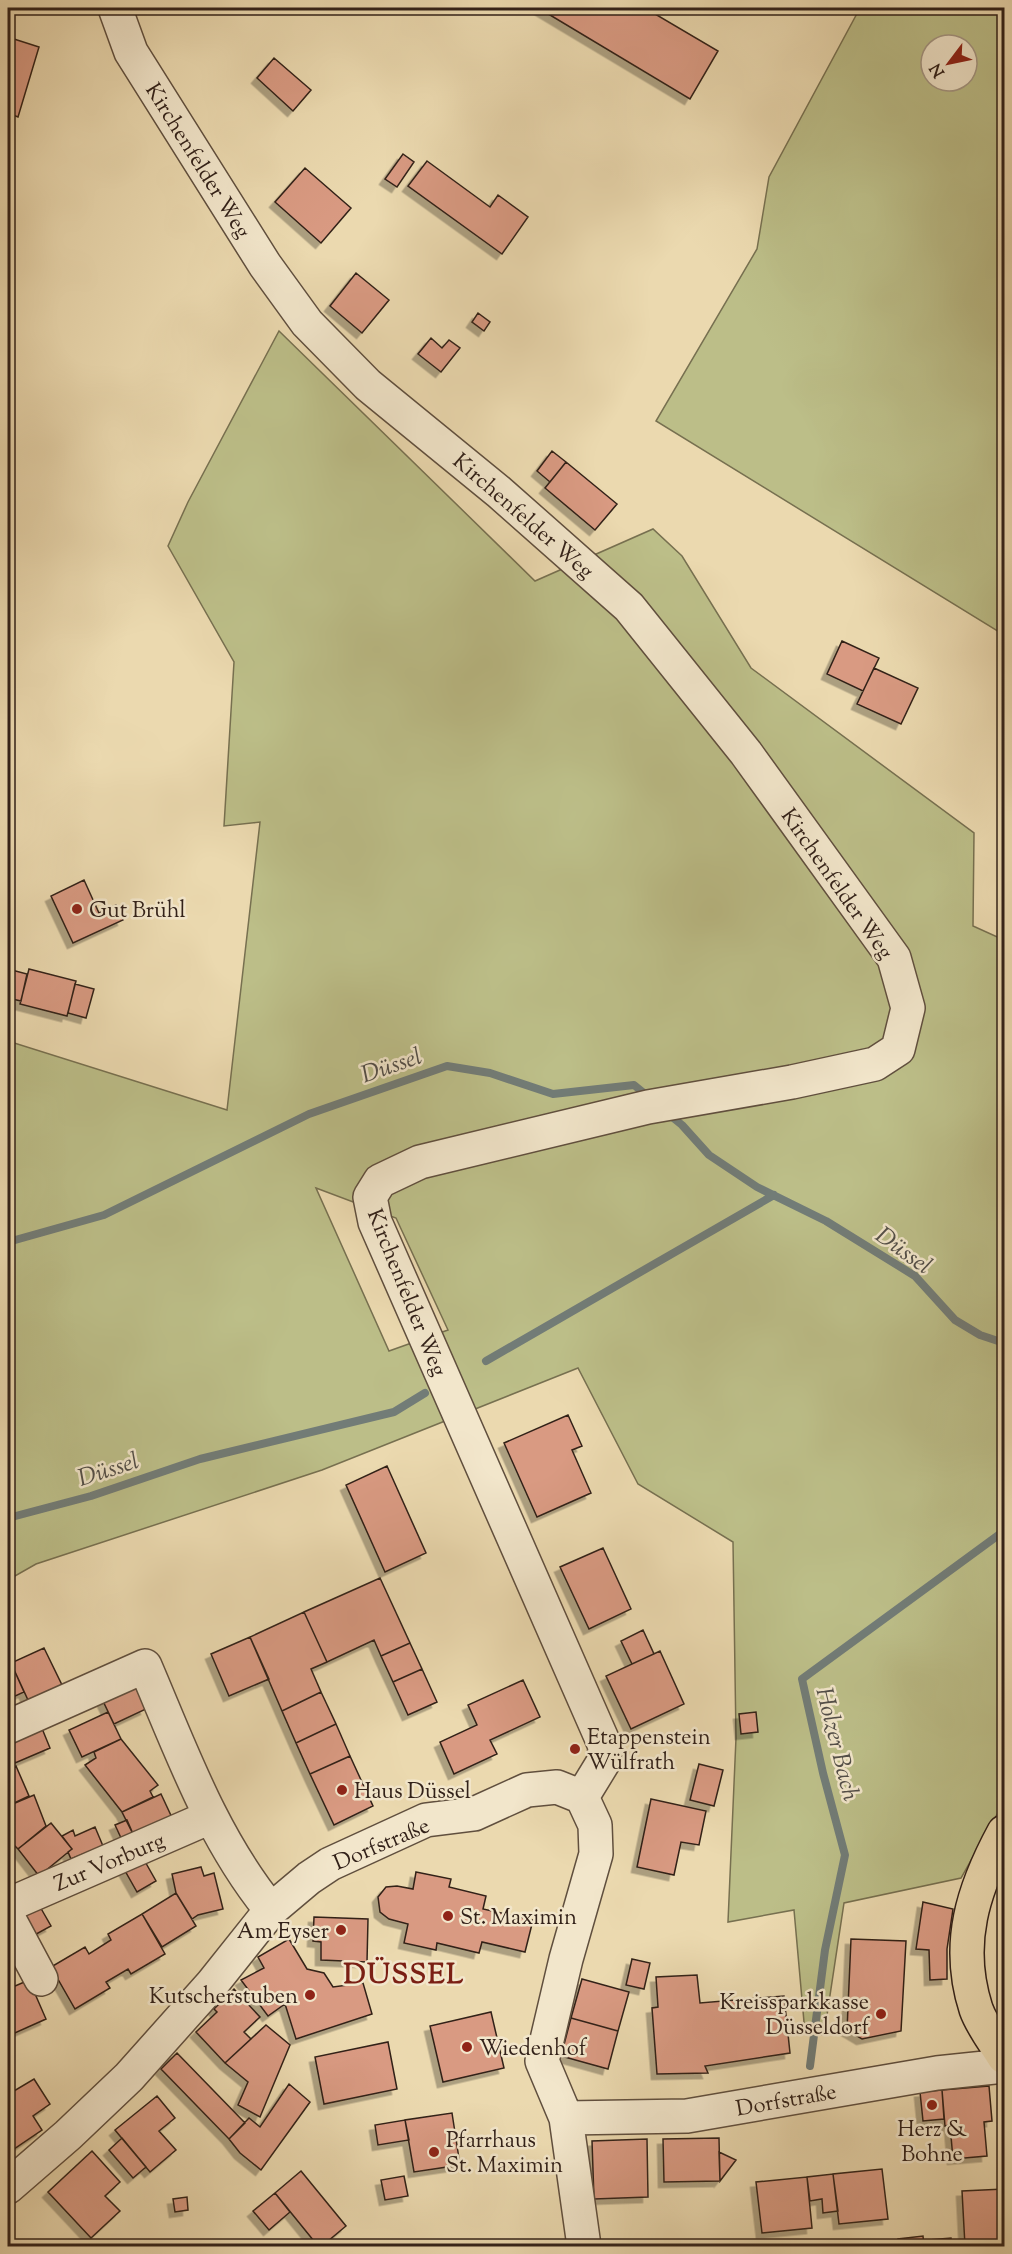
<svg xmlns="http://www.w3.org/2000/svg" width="1012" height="2254" font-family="'Sorts Mill Goudy',serif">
<defs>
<filter id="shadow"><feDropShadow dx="-5.5" dy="5.5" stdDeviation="0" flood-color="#0004"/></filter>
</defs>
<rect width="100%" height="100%" fill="#ebd9af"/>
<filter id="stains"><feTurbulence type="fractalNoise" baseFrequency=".00333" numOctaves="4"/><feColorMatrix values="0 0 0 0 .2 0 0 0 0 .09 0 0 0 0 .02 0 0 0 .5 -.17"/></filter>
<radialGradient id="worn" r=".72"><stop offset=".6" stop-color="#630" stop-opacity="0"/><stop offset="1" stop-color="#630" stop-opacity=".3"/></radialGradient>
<!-- green -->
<path fill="#bcbe88" stroke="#777050" stroke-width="1.5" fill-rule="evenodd" d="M860,8H1004V635L656,421L757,249L769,177ZM931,45H967V81H931Z
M279,331L535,581L653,529L682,556L751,668L974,833L973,926L1004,940V1802L961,1878L844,1903L824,2035L805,2033L794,1910L728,1922L736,1738L733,1542L638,1484L578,1368L322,1470L36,1564L8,1580V1041L227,1110L260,822L224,826L234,662L168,546L188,502ZM316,1188L396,1218L448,1330L389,1351Z"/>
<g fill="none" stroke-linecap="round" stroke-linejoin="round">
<!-- stream -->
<path stroke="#727c77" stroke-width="8" d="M666,1112L682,1125L709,1155L757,1187L826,1221L915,1276L955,1320L980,1335L1004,1343
M8,1242L104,1215L309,1114L447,1066L490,1073L553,1094L634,1085L650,1098
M486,1361L774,1195
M8,1518L91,1496L200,1459L394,1412L425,1393
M810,2066L825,1950L845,1855L823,1773L802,1679L1004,1531"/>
</g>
<!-- building -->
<path fill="#d99a82" stroke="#322119" stroke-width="1.5" filter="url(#shadow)" d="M541,8H645L718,51L690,99L540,9Z
M14,39L39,47L18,117L8,113V62Z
M274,58L311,90L293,111L257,78Z
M403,154L414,162L397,187L385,179Z
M427,161L490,207L498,195L528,217L502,254L408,186Z
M305,168L351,208L321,243L275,202Z
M356,273L389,300L362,333L330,306Z
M478,313L490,322L484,331L472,322Z
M431,338L442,348L449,340L460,348L441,372L418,354Z
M552,451L566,462L550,482L537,471Z
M566,462L617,504L595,530L545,488Z
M842,641L879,658L863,691L827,674Z
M874,668L918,688L901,724L857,704Z
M84,880L99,913L116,905L123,920L73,943L51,896Z
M8,969L27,974L21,1001L8,998Z
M29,969L76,981L67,1016L20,1004Z
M75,984L94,989L86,1018L68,1013Z
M568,1415L582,1446L572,1450L591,1493L537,1517L504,1443Z
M387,1466L426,1553L385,1572L346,1485Z
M603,1548L631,1609L589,1629L560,1567Z
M380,1578L410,1643L381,1656L374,1640L327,1662L304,1612Z
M304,1612L327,1662L311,1669L321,1692L282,1711L250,1637Z
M643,1630L654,1654L632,1664L621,1641Z
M250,1637L269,1679L229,1696L211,1654Z
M410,1643L422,1669L393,1682L381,1656Z
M44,1648L62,1685L28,1700L11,1663Z
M660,1651L684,1704L631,1729L606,1676Z
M11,1663L24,1692L11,1698L8,1690V1665Z
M422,1669L437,1702L408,1715L393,1682Z
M523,1680L540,1717L490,1740L497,1754L454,1774L440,1742L477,1725L468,1705Z
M134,1684L146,1709L114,1724L102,1699Z
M321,1692L336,1724L296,1743L282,1711Z
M108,1712L121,1739L82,1757L69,1730Z
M756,1712L758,1732L741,1734L739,1714Z
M336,1724L350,1756L310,1774L296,1743Z
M41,1726L50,1748L15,1763L8,1741Z
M121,1739L158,1785L150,1791L153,1797L122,1812L85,1765L96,1758L94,1752Z
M350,1756L373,1806L334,1825L310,1774Z
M699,1764L723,1770L714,1806L690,1800Z
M16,1766L29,1796L8,1806V1770Z
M161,1794L174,1822L136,1840L122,1812Z
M34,1795L46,1826L18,1849L8,1839V1806Z
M651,1799L706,1811L699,1845L681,1842L674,1875L637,1867Z
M127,1820L134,1836L122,1840L115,1825Z
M51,1823L72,1849L39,1876L18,1849Z
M95,1827L103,1846L71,1859L68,1852L72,1849L62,1836L73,1830L75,1836Z
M143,1858L156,1881L137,1892L124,1869Z
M201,1867L204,1876L214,1873L223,1909L198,1915L192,1919L176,1893L172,1874Z
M416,1872L451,1879L449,1887L486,1896L483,1909L533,1920L525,1952L482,1942L479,1953L437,1943L436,1950L404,1943L408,1924L389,1919L380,1912L378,1897L386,1887L397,1886L413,1889Z
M176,1893L196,1926L162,1947L142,1914Z
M923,1902L953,1909L947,1949V1979L930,1980L929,1950L916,1949Z
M39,1905L51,1926L29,1938L17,1918Z
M142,1914L165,1954L131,1974L128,1969L106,1982L110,1988L75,2009L51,1967L85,1947L89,1954L111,1940L108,1934Z
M314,1917L368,1919L367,1962L321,1960V1942L313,1941Z
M289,1939L307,1969L324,1973L333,1987L363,1983L372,2014L296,2039L285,2004L268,2016L241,1980L264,1968L258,1957Z
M851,1939L906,1941L901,2031L862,2039L847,2030Z
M632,1959L650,1963L644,1989L626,1985Z
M697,1975L700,2003L784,1996L790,2053L705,2066L708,2073L657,2074L652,2008L658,2007L656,1977Z
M582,1979L629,1992L618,2031L571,2018Z
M29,1980L46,2019L8,2036V1989Z
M234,1989L260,2017L244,2032L251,2039L225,2063L196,2032L217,2012L214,2009Z
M491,2012L504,2068L443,2082L430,2026Z
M571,2018L618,2031L608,2069L561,2056Z
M266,2025L290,2045L260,2117L238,2105L248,2082L225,2063Z
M388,2042L397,2089L324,2104L315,2057Z
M177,2053L245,2123L229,2139L161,2069Z
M34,2079L50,2104L33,2116L42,2130L8,2153V2083L14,2091Z
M289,2084L310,2102L261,2170L240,2153L229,2139L249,2118L260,2127Z
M989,2086L992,2121L984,2122L987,2156L953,2159L950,2125L945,2126L942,2090Z
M942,2090L944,2119L923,2121L920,2092Z
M157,2096L175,2118L159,2131L176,2150L150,2172L115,2130Z
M452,2113L460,2165L414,2172L405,2120Z
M405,2120L409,2140L378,2145L375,2125Z
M122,2138L146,2167L133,2178L109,2150Z
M719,2138L720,2181L664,2182L663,2139Z
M647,2139L648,2197L594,2199L592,2141Z
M92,2151L120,2182L105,2196L120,2211L91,2238L48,2192Z
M719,2152L736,2160L720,2181Z
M882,2169L888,2219L839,2224L833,2174Z
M301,2171L346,2226L322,2246H318L275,2193Z
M833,2174L838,2211L823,2213L822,2199L810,2201L807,2177Z
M404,2176L408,2196L385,2200L381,2180Z
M807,2177L812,2228L762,2233L756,2182Z
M1004,2189V2246H965L962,2191Z
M275,2193L290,2212L269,2230L253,2211Z
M187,2197L188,2210L175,2212L173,2199Z
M923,2236L924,2246H899L898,2239Z
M951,2238L952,2246H930L929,2240Z
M762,2243V2246H739Z"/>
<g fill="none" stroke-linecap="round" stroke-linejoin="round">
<defs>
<path id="minor" d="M115,8L131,52L265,265L307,323L368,385L499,492L629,607L746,753L894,958L908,1008L898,1049L875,1064L792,1082L648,1107L420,1162L380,1181L370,1197L375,1222L605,1746L604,1761L582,1797
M8,1727L145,1666C181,1750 212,1838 271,1910
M8,1905L210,1817
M8,1911L10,1921L41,1979
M566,2118L687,2116L937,2073L1004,2066
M8,2187L68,2135L129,2077L212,1984L271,1910L309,1878L330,1864L426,1820L474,1814L527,1790L557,1787L582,1797L595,1825L596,1854L566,1959L542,2061L566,2118L584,2246"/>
<path id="major" d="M1004,1832C973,1889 955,1944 976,2009C982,2026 995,2042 1004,2057"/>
</defs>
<!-- minor casing -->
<use href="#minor" stroke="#604f3e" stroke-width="36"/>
<!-- major casing -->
<use href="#major" stroke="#322119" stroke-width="36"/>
<!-- minor -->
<use href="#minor" stroke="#f2e6cb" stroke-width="33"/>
<!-- major -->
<use href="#major" stroke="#ebd9af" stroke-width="33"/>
</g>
<!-- markers -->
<g fill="#8f2418" stroke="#f2e6cb" stroke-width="2">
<circle cx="77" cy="909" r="6"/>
<circle cx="575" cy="1749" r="6"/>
<circle cx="342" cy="1790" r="6"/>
<circle cx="448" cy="1916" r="6"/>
<circle cx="341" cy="1930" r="6"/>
<circle cx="310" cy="1995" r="6"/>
<circle cx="881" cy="2014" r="6"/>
<circle cx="467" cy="2047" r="6"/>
<circle cx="932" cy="2105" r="6"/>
<circle cx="434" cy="2152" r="6"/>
</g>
<g text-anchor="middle" stroke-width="5" stroke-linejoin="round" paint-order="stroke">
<!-- street labels -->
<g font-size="22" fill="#322119" stroke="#f2e6cb">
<text transform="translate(199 160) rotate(58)" y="8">Kirchenfelder Weg</text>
<text transform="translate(524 515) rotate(41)" y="8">Kirchenfelder Weg</text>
<text transform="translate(838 883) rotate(55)" y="8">Kirchenfelder Weg</text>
<text transform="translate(408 1292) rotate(68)" y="8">Kirchenfelder Weg</text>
<text transform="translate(381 1843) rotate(-23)" y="8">Dorfstraße</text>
<text transform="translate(109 1861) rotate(-23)" y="8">Zur Vorburg</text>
<text transform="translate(786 2099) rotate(-10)" y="8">Dorfstraße</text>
</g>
<!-- poi labels -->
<g font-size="22" fill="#322119" stroke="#f2e6cb" text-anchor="start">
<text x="89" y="917">Gut Brühl</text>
<text x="587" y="1744">Etappenstein<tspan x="587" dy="25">Wülfrath</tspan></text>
<text x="354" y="1798">Haus Düssel</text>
<text x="460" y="1924">St. Maximin</text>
<text x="329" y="1938" text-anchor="end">Am Eyser</text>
<text x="298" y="2003" text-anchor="end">Kutscherstuben</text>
<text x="869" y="2009" text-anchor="end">Kreissparkkasse<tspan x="869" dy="25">Düsseldorf</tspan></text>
<text x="479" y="2055">Wiedenhof</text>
<text x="932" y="2136" text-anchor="middle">Herz &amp;<tspan x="932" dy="25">Bohne</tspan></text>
<text x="446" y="2147">Pfarrhaus<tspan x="446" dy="25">St. Maximin</tspan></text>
</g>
<!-- water labels -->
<g font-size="24" font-style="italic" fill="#524e48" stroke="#f2e6cb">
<text transform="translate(391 1065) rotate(-19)" y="8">Düssel</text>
<text transform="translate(904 1250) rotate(36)" y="8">Düssel</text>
<text transform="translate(108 1469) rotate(-18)" y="8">Düssel</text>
<text transform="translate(838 1744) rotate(76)" y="8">Holzer Bach</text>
</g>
<!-- district labels -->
<g font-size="28" font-weight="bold" letter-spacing="1.5" fill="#7a1f14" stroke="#f2e6cb">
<text x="404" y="1983">DÜSSEL</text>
</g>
</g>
<!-- margin -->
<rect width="1012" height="2254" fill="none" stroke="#ebd9af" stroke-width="30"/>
<rect x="9" y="9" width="994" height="2236" fill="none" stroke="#322119" stroke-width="3"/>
<rect x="15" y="15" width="982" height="2224" fill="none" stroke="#322119" stroke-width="1.5"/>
<!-- north arrow -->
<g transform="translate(949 63) rotate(238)"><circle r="28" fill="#f2e6cb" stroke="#a59784" stroke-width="1.5"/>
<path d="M0-4.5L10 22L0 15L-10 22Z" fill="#8f2418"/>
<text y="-9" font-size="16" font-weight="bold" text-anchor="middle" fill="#322119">N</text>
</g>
<rect width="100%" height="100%" filter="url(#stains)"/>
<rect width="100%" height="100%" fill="url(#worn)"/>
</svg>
